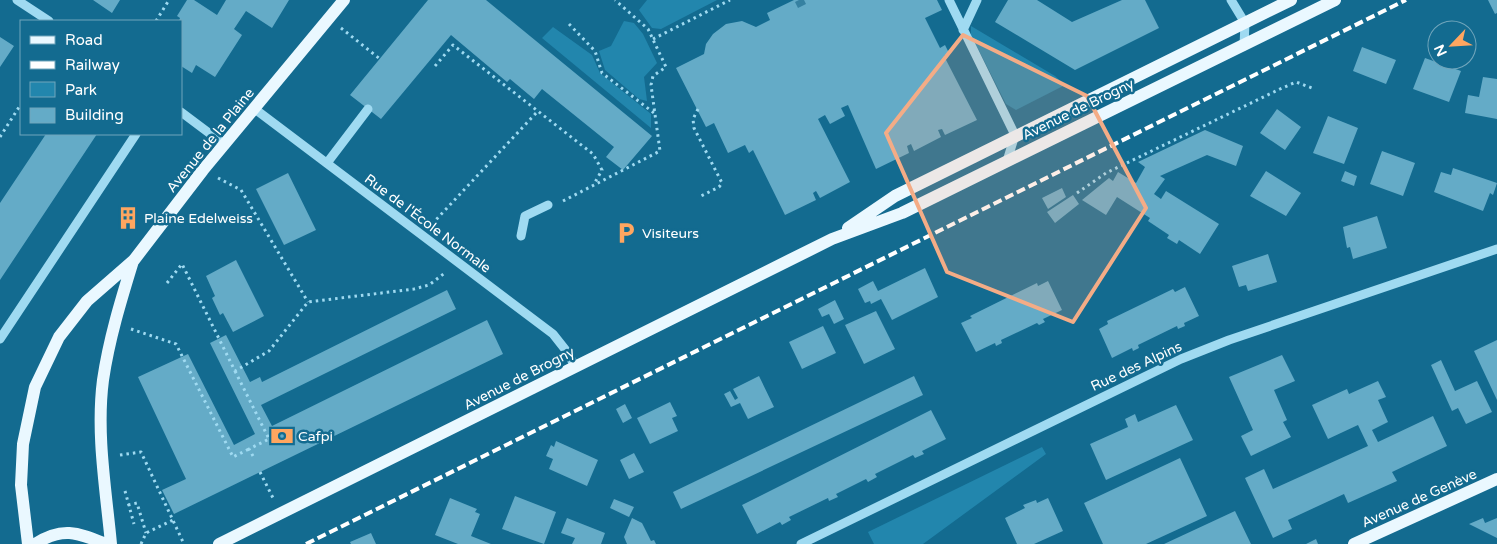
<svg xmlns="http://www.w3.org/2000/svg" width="1497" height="544" font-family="'Varela Round',sans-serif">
<rect width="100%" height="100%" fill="#136b90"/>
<!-- green -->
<path fill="#2286ad" d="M647,0H717L661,29L652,28L639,10Z
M624,21L634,23L643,34L657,63L644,77L647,101L639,99L605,70L599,51L611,46Z
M971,26L1055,76L1065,85L1016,110L1006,104L971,35Z
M553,27L592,55L600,73L651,114V128L542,38Z
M1042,447L1046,454L923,544H874L868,532Z"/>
<!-- building -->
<path fill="#64abc7" d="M93,0H120L112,13Z
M187,0H194L217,15L226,0H289L272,28L246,11L234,29L242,35L215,77L196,65L192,73L181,66V21H179L180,18L177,16Z
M428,0H486L652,136L623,170L606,157L614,147L542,89L534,99L510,79L507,82L451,35L381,119L350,95Z
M794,0H937L942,10L925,18L940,48L945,45L949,53L944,56L977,120L945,135L942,129L938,130L941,137L914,151L911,144L907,146L909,153L876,169L848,105L841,108L845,116L830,124L825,115L818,119L850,182L820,198L816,191L813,193L816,200L785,215L753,150L749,153L745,145L728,153L714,123L706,127L676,68L704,54L706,44L713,34L726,24L742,21L756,27L770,20L767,13Z
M1008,0H1037L1072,22L1122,0H1145L1159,28L1075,70L995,22Z
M1488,0H1497V13L1495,14Z
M0,37L14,46L0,67Z
M1362,47L1396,60L1386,84L1353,71Z
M1425,58L1461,71L1449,102L1413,89Z
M1483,77L1497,79V119L1465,113L1468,95L1479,97Z
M1277,109L1301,127L1285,150L1260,133Z
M1328,116L1358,128L1344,164L1313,153Z
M1205,130L1243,146L1236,166L1207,155L1160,176L1165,179L1154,194L1161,199L1166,191L1219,224L1200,254L1179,240L1177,244L1167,238L1169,235L1148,221L1150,218L1117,197L1106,215L1082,200L1109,178L1113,181L1118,172L1136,183L1145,167L1138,162Z
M46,134H97L0,280V203Z
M1382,151L1415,163L1403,196L1370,184Z
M1453,168L1497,183L1493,195L1490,193L1483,211L1434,192L1441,172L1451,175Z
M1266,171L1301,193L1286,216L1250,196Z
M1345,171L1357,176L1354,186L1341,181Z
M288,173L316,230L284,245L256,189Z
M1062,188L1066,197L1048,209L1042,198Z
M1073,195L1079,204L1055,223L1047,212Z
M130,211L135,214L125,226L121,222Z
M1377,216L1387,248L1353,259L1350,247L1347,248L1343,227Z
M1268,254L1277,282L1248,291L1246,285L1239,287L1232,266Z
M236,260L264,316L233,332L223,313L220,315L212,298L215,296L206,276Z
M925,268L938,297L892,320L881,299L871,304L870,301L865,303L858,289L873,281L878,291Z
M1048,281L1062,310L1043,319L1045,322L1039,325L1037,323L1001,340L1002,343L996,346L995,343L976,352L961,323L972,318L970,316L1037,283L1038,286Z
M1185,287L1199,316L1184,323L1185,326L1178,329L1177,326L1138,345L1139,348L1133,351L1132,348L1112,358L1099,329L1108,324L1107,321L1173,289L1175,292Z
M447,290L456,309L261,405L272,426L487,320L503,354L174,514L162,490L186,479L138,377L188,354L234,445L255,434L210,343L226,335L250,382L260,377L262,382Z
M835,300L844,319L834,324L829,314L822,317L818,309Z
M876,311L895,349L864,364L845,325Z
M823,326L836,353L802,369L789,342Z
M1497,340V400L1474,351Z
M1282,355L1295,381L1274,390L1287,420L1283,422L1291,437L1251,456L1241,436L1253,430L1229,377Z
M1441,360L1455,391L1477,381L1492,412L1466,424L1458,408L1452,411L1431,365Z
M759,376L774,407L748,419L740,403L731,407L724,394L730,391L735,400L738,398L733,389Z
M914,376L923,395L681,509L673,492Z
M1378,381L1386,397L1378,400L1388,422L1372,430L1378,442L1433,416L1447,446L1392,472L1397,481L1348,503L1344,494L1288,520L1292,529L1273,538L1245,478L1264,469L1273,489L1368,446L1358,425L1328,439L1312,405L1347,389L1349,394Z
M670,402L677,416L672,418L678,431L650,444L637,418Z
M625,404L632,418L623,423L616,409Z
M1176,405L1193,440L1106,480L1090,444L1128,427L1125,419L1135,414L1138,422Z
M931,410L946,439L922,451L924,454L915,458L913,455L875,474L877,477L868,482L866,479L836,494L838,497L829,501L828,498L789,517L791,520L782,525L780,522L757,534L742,505Z
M556,441L598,460L587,486L549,469L553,459L546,456L551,445L554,447Z
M634,453L644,472L629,479L620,460Z
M1180,458L1207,516L1146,544H1103L1084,503Z
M515,496L556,512L544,544L502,529Z
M450,498L477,509L475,512L480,514L471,536L491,544H458L435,535Z
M1048,498L1063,531L1034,544H1017L1005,518L1025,508L1023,505L1036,500L1037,503Z
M614,499L634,507L629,517L610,508Z
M1235,511L1251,544H1164Z
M567,518L605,533L601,544H572L575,538L561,533Z
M632,518L642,523L651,541L654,540L656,544H627L624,537Z
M1483,518L1485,523L1497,518V538L1469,524Z
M371,533L376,544H351L350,542Z
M1316,539L1318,544H1306Z"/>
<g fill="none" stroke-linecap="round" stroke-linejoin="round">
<!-- minor-tunnel -->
<path stroke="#3681a1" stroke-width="9" stroke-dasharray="9 4.5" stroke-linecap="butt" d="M799,0L802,6"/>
<!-- path -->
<path stroke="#9fdaf1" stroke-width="3" stroke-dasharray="2.5 4" stroke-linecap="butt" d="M156,21L169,0
M569,24L595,51L602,73L654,113
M341,28L380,59
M653,39L730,0
M435,66L453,45L593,154L602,170L594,184
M698,109L693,119L694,128L722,183L719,187L701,196
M0,137L21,104
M218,178L241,190L308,302
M1077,193L1106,173L1280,89L1296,82L1312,88
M563,201L660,151L651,85L653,76L666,67L648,29L615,0
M432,224L538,111
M167,283L182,264L235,371L269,351L308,302L414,289L429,285L446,272
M131,329L176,344L233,457L249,449
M235,371L269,439L249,449L253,456
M120,455L141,452L184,544
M260,472L273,498
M125,491L134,524
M128,505L137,503L146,533
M141,544L146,533L173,520"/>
<!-- minor -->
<path stroke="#9fdaf1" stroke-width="9" d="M17,0L49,21
M949,0L1015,135L1007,161
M1231,0L1245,23L1244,46
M963,30L977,0
M255,109L553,334L568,353L575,367
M181,112L225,145
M327,163L368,109
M521,236L525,216L548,205
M0,339L136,134
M801,544L1181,359L1229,340L1497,249"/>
<!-- major -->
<path stroke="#eaf8ff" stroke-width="12" d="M848,228L895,196L1291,0
M28,544L21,485L23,444L35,387L59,337L87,301L134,260L203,170L344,0
M35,544C63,526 78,533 106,544
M111,544C106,490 96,434 103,380C109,339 121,300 133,261
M219,544L832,239L902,213L1335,0
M1354,544L1497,479"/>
<!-- rail -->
<path stroke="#fff" stroke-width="4" stroke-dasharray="9 4" stroke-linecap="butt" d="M306,544L1406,0"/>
</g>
<!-- marked area -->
<path fill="#f4ac86" fill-opacity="0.2" stroke="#f4ac86" stroke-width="4" stroke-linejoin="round" d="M963,35L1087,96L1146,208L1073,322L947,272L886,133Z"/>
<!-- icons -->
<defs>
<symbol id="building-bare" viewBox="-9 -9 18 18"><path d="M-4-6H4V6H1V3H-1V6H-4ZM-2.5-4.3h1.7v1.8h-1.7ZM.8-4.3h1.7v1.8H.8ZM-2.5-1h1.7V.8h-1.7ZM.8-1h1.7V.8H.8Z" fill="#ffa660" stroke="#136b90" stroke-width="2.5" paint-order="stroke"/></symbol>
<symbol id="parking-bare" viewBox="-9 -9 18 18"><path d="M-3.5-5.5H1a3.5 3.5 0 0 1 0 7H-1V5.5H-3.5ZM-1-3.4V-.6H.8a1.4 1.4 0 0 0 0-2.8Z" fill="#ffa660" stroke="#136b90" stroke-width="2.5" paint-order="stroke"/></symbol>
<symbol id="bank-bare" viewBox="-9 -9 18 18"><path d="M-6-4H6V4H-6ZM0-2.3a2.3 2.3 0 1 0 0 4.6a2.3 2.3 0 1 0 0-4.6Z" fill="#ffa660" stroke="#136b90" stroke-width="2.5" paint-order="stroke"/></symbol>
</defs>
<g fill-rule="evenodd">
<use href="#building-bare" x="112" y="202" width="32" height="32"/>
<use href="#parking-bare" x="610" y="217" width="32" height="32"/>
<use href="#bank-bare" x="266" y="420" width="32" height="32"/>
</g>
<g text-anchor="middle" stroke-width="5" stroke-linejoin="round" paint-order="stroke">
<!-- street labels -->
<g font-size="14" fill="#fff" stroke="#136b90">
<text transform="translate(1078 109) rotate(-26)" y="5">Avenue de Brogny</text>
<text transform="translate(210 140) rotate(-51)" y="5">Avenue de la Plaine</text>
<text transform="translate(428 223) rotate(37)" y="5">Rue de l'École Normale</text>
<text transform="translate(1136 366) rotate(-25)" y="5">Rue des Alpins</text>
<text transform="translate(519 378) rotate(-27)" y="5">Avenue de Brogny</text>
<text transform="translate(1419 498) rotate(-24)" y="5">Avenue de Genève</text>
</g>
<!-- poi labels -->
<g font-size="14" fill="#fff" stroke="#136b90" text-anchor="start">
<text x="144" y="223">Plaine Edelweiss</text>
<text x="642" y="238">Visiteurs</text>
<text x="298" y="441">Cafpi</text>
</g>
</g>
<!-- legend -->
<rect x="20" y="20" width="162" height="115" fill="#136b90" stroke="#71a6bc"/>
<rect x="30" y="36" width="25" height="8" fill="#eaf8ff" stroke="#71a6bc"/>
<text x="65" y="45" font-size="15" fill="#ffffff">Road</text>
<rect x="30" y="61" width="25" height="8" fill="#ffffff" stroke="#71a6bc"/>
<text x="65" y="70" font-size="15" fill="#ffffff">Railway</text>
<rect x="30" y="82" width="25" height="15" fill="#2286ad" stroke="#71a6bc"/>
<text x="65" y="95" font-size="15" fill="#ffffff">Park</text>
<rect x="30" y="108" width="25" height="15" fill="#64abc7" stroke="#71a6bc"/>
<text x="65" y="120" font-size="15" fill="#ffffff">Building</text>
<!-- north arrow -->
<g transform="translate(1452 45) rotate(245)"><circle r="24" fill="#136b90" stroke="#71a6bc"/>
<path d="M0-4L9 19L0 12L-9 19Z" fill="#ffa660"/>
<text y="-8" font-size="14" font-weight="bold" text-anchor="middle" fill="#ffffff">N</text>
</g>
</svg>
